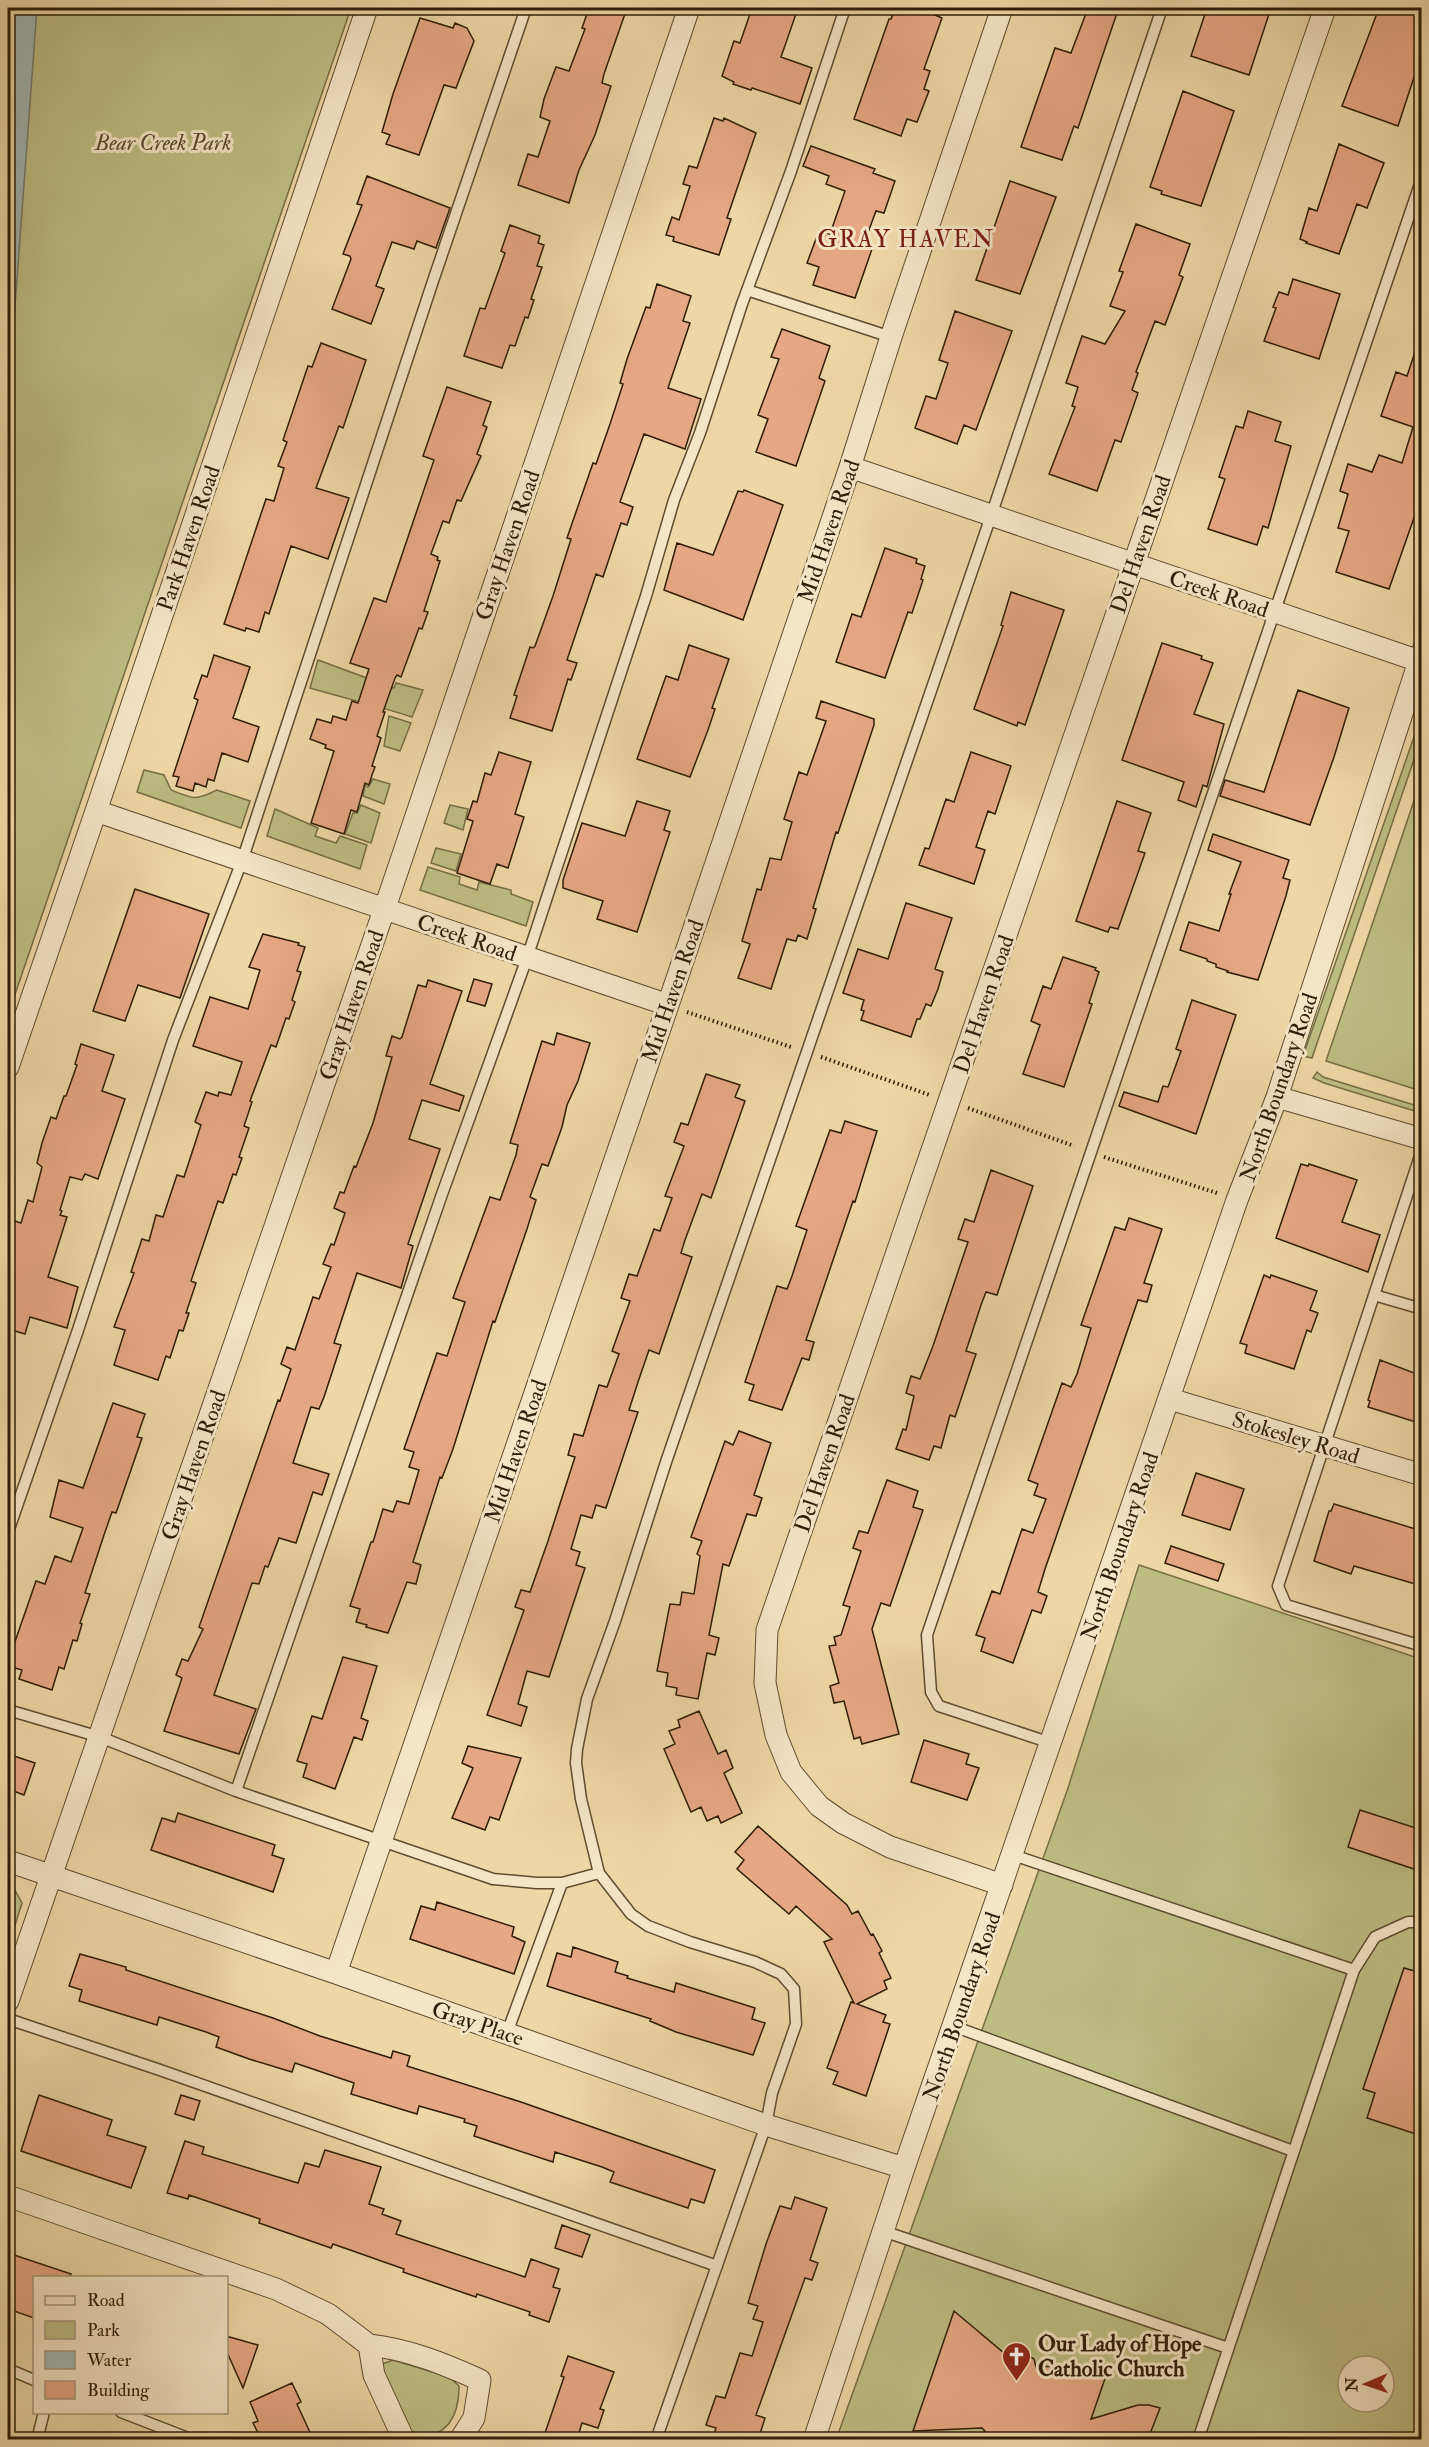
<svg xmlns="http://www.w3.org/2000/svg" width="1429" height="2447" font-family="'IM FELL Double Pica',serif">
<rect width="100%" height="100%" fill="#eed7a6"/>
<filter id="stains"><feTurbulence type="fractalNoise" baseFrequency=".00333" numOctaves="4"/><feColorMatrix values="0 0 0 0 .2 0 0 0 0 .09 0 0 0 0 .02 0 0 0 .5 -.17"/></filter>
<radialGradient id="worn" r=".72"><stop offset=".6" stop-color="#630" stop-opacity="0"/><stop offset="1" stop-color="#630" stop-opacity=".3"/></radialGradient>
<!-- green -->
<path fill="#bdbd83" stroke="#766d46" stroke-width="1.5" fill-rule="evenodd" d="M8,8H351L8,1015Z
M318,660L394,688L396,683L423,690L412,717C378,706 344,698 310,688Z
M389,716L411,723L400,751L384,746Z
M1415,734L1421,735V739L1312,1058L1303,1056Z
M144,770L164,775L171,790C193,799 195,801 217,790L250,801L241,828L137,792Z
M373,779L390,784L384,804L363,796L365,785L368,787Z
M1421,780V1091L1326,1061Z
M361,805L380,813L371,843L345,834L353,813H357Z
M450,805L468,809L463,830L444,823Z
M275,809L318,828L315,836L336,843L340,836L367,845L360,869L267,836Z
M436,848L461,854L456,871L431,863Z
M428,867L460,877L459,884L477,890L479,882L511,890V894L533,902L526,926L420,890Z
M1317,1072L1323,1077L1421,1107V1113L1324,1083L1313,1078Z
M1139,1565L1421,1659V2439L836,2440L1067,1791ZM1348,2366H1384V2402H1348Z
M8,1884L12,1885L22,1903L8,1947Z
M393,2360L449,2377L459,2386C460,2416 443,2447 408,2430L381,2372L382,2364Z"/>
<!-- water -->
<path fill="#a0b6b4" stroke="#72796f" stroke-width="1.5" d="M8,8H37L8,401Z"/>
<!-- building -->
<path fill="#e6a784" stroke="#2e1d08" stroke-width="1.5" d="M589,8H627L604,74L602,83L611,86L595,135L579,170L569,203L518,185L528,154L538,157L550,121L540,117L544,99L556,67L569,71L585,29L582,28Z
M752,8H798L781,57L812,68L800,104L752,88L751,90L733,84L734,82L722,76L734,41L740,43Z
M895,8H919L942,18L924,69L930,71L924,89L929,91L917,122L907,119L901,136L854,119L889,19H891Z
M1088,8H1102L1117,13L1078,128L1074,126L1062,160L1021,147L1055,48L1071,53Z
M1207,8H1271L1249,75L1191,56Z
M1379,8H1422V53L1398,126L1342,106Z
M420,18L453,28L455,23L467,28L474,41L456,88L444,85L419,155L386,144L390,135L382,132L393,94Z
M1183,91L1234,111L1201,206L1161,194L1162,191L1150,187Z
M714,118L723,121L724,118L756,133L727,218L731,219L719,255L673,241L674,237L666,235L672,217L679,220L690,186L683,184L689,166L697,168Z
M1339,144L1384,163L1367,208L1357,204L1339,254L1306,243L1307,242L1300,239L1309,208L1317,211Z
M811,146L875,169L873,173L895,181L884,213L876,211L863,246L872,249L855,298L813,285L819,267L807,263L819,231L830,234L845,191L826,184L829,176L803,166Z
M367,176L450,208L436,248L417,241L414,249L392,242L376,286L384,289L371,324L332,309L351,259L350,256L343,254L362,205L357,204Z
M1010,181L1056,197L1020,294L976,280Z
M1136,224L1190,244L1179,275L1183,277L1165,325L1155,321L1136,372L1138,373L1132,390L1138,393L1121,442L1115,440L1097,491L1049,474L1075,407L1072,406L1078,387L1066,383L1082,336L1105,344L1125,311L1110,306L1123,272L1119,271Z
M510,225L540,236L538,243L544,245L537,266L542,267L531,299L534,300L528,318L525,317L515,346L510,345L502,368L464,356L480,308L485,309L505,253L501,251Z
M1293,279L1340,294L1319,359L1264,341L1276,308L1273,307L1279,292L1288,295Z
M657,284L691,296L683,321L690,323L668,388L701,399L685,449L644,434L620,502L633,507L627,525L621,523L603,577L596,574L567,660L577,663L571,680L568,679L552,731L510,718L517,696L514,695L530,647L533,648L535,646L553,596L571,539L567,538L593,463L596,464L610,424L623,384L620,383L627,359L646,307L650,308Z
M955,311L1012,331L976,430L964,425L957,444L915,428L926,396L936,399L948,363L939,360Z
M782,329L830,346L819,378L825,381L796,466L756,452L768,419L758,415L779,359L771,357Z
M321,343L366,360L343,428L339,426L316,488L349,498L328,559L291,546L269,614L265,612L259,632L246,628L245,631L224,624L266,499L274,501L284,468L278,466L287,442L283,440L308,366L312,367Z
M1418,343H1422V495L1389,589L1336,572L1349,531L1338,528L1348,494L1340,491L1348,464L1372,472L1379,455L1402,463L1413,427L1381,416L1396,372L1407,376Z
M447,387L491,402L483,425L487,427L477,454L481,456L461,501L457,500L449,523L443,521L431,554L438,557L437,560L440,561L424,611L428,612L422,629L419,628L401,677L397,675L395,678L383,712H385L377,736L381,738L372,766L375,767L372,775L369,785L365,783L357,812L351,810L344,834L311,823L334,751L325,748L326,745L310,739L317,719L331,723L333,716L346,720L352,701L358,703L369,669L350,663L374,598L386,602L434,460L423,456Z
M1248,411L1281,422L1275,441L1291,446L1268,528L1263,526L1257,545L1208,529L1225,479L1219,477L1236,426L1243,428Z
M744,490L783,505L743,620L664,590L677,543L713,555L738,491L743,492Z
M885,548L917,559L916,563L925,566L921,579L923,580L912,613L908,612L885,678L836,662L852,614L861,617Z
M1011,592L1064,610L1025,725L1018,722L1017,726L974,709L1003,626L1001,625Z
M1162,643L1202,656L1201,659L1213,663L1194,714L1224,724L1207,787L1203,785L1196,807L1178,800L1184,782L1122,760Z
M689,645L729,659L712,708L715,709L708,730L690,777L637,759L666,676L678,680Z
M214,655L250,667L233,718L259,727L248,762L222,753L214,781L208,779L206,787L195,783L193,791L176,786L179,777L173,776L198,700L194,698L202,675L207,677Z
M1298,690L1349,708L1334,757L1310,825L1220,796L1225,780L1264,792Z
M821,701L874,719V725L838,833L836,832L813,908L816,909L807,939L798,935L796,941L787,939L771,989L738,978L750,944L742,941L757,889L761,890L770,858L781,860L792,822L784,819L799,772L807,775L826,721L816,718Z
M499,752L531,762L515,814L524,817L508,868L497,864L490,884L457,873L473,821L467,819L473,801L477,802L485,773L491,775Z
M971,752L1011,766L995,814L988,811L976,847L985,850L974,884L919,865L925,848L929,849L946,799L954,802Z
M637,801L670,811L664,830L670,832L637,932L597,919L603,901L563,888V880L582,823L625,836Z
M1117,801L1151,813L1138,851L1145,853L1118,929L1110,927L1108,932L1076,921Z
M1213,834L1289,860L1283,878L1290,880L1286,896L1258,980L1227,972L1228,971L1216,967V964L1207,961V959L1180,950L1189,922L1219,931L1231,894H1229L1241,862L1208,850Z
M135,889L209,914L180,998L138,985L125,1021L93,1011Z
M906,903L952,918L935,969L943,972L938,989L931,1006L926,1004L920,1019H917L911,1037L861,1020L864,1011L861,1010L864,1000L843,993L858,949L888,959Z
M263,934L299,943L298,945L305,947L297,971L301,972L292,1000L295,1002L289,1019L286,1018L276,1047L271,1045L250,1101L252,1102L244,1126L249,1128L239,1157L242,1158L236,1175L233,1174L223,1203L218,1201L191,1281L196,1283L186,1313H189L183,1331L179,1330L170,1358L166,1356L158,1380L114,1365L125,1330L114,1327L134,1273L131,1272L142,1239L149,1241L156,1215L163,1217L177,1175L184,1177L201,1125L195,1122L206,1092L218,1096L219,1092L231,1095L242,1062L193,1046L210,997L248,1009L260,970L249,967Z
M1063,957L1096,968L1095,970L1099,972L1089,1003L1092,1004L1064,1087L1023,1074L1040,1025L1031,1021L1043,986L1051,989Z
M474,979L492,984L485,1006L467,1001Z
M428,980L462,991L430,1084L464,1096L459,1111L422,1100L409,1139L440,1149L408,1244L413,1246L401,1288L357,1273L356,1276L334,1343L341,1345L324,1397L319,1409L311,1407L293,1463L329,1474L322,1495L313,1492L296,1543L279,1538L268,1567L265,1566L259,1584L252,1583L214,1695L256,1709L239,1754L164,1731L182,1678L176,1675L182,1659L188,1661L203,1629L199,1627L278,1400L280,1401L291,1369L281,1364L287,1347L295,1350L313,1297L319,1299L331,1267L323,1264L331,1244L334,1245L345,1213L334,1208L340,1192L344,1193L354,1166L356,1167L373,1123L392,1057L386,1056L392,1036L400,1039L402,1037L418,985L426,987Z
M1192,1000L1236,1015L1196,1134L1119,1106L1124,1092L1158,1102L1163,1086L1168,1087L1181,1051L1176,1049Z
M557,1033L590,1043L578,1081L567,1105L562,1127L548,1166L542,1164L530,1197L536,1200L527,1229L495,1322L493,1321L453,1449L442,1478L440,1477L413,1562L421,1565L416,1584L407,1582L388,1633L366,1627L367,1625L356,1622L360,1609L350,1606L371,1542H373L383,1509L393,1512L397,1501L409,1504L419,1470L409,1467L414,1452L404,1449L437,1353L447,1356L465,1302L453,1298L490,1197L500,1200L516,1155L518,1145L510,1143L542,1041L554,1045Z
M81,1044L114,1055L102,1091L125,1099L98,1179L85,1174L82,1180L70,1177L60,1210L62,1211L60,1215L67,1217L48,1277L78,1287L67,1328L30,1317L25,1334L8,1329V1244L15,1221L21,1223L28,1200L33,1202L42,1167L37,1163L42,1143L51,1117L56,1119L64,1096H66L77,1065L75,1064Z
M706,1074L740,1085L735,1097L745,1101L711,1198L702,1194L685,1240L681,1253L692,1257L659,1354L649,1350L639,1379L629,1410L638,1412L606,1508L596,1505L592,1518L581,1515L571,1549L580,1552L576,1565L585,1568L549,1677L527,1671L518,1704L527,1707L521,1726L487,1715L524,1610L515,1607L521,1590L530,1592L548,1541L575,1457L568,1455L574,1434L583,1436L599,1385L607,1387L619,1354L612,1351L630,1301L621,1298L629,1274L637,1276L654,1229L660,1231L672,1198L665,1196L684,1146L674,1142L681,1123L688,1125Z
M845,1121L877,1131L855,1202L853,1201L806,1340L814,1342L809,1360L802,1358L782,1410L749,1400L754,1385L745,1382L777,1286L787,1289L792,1276L807,1230L796,1226L830,1130L841,1133Z
M1301,1164L1308,1166L1309,1164L1357,1180L1342,1222L1380,1235L1368,1272L1276,1238Z
M991,1170L1033,1186L997,1295L986,1292L981,1305L966,1351L976,1354L955,1417L950,1415L941,1448L934,1446L929,1460L896,1449L903,1429L906,1430L914,1396L906,1393L911,1376L920,1379L933,1346L968,1242L958,1239L965,1219L974,1222Z
M1129,1218L1162,1229L1144,1283L1152,1285L1147,1302L1138,1300L1045,1569L1038,1592L1047,1596L1041,1613L1032,1610L1013,1663L981,1651L985,1638L976,1635L992,1591L1000,1594L1022,1529L1033,1533L1046,1499L1034,1495L1038,1484L1028,1480L1062,1383L1071,1387L1077,1374L1091,1328L1081,1325L1115,1227L1125,1230Z
M1264,1275L1270,1278L1271,1275L1317,1291L1310,1310L1318,1313L1311,1332L1307,1330L1294,1369L1245,1353L1247,1345L1240,1343Z
M1380,1360L1422,1376V1424L1368,1407L1370,1401L1368,1400Z
M113,1403L145,1414L137,1437L142,1438L116,1513L112,1512L104,1535L85,1593L90,1594L80,1623L82,1624L77,1641L73,1640L64,1669L59,1667L52,1690L19,1679L22,1670L8,1666V1662L36,1581L45,1584L55,1556L71,1562L83,1528L50,1517L59,1480L83,1488Z
M739,1431L771,1443L754,1495L762,1498L756,1516L747,1514L729,1566L723,1564L709,1635L719,1638L715,1655L707,1653L698,1699L676,1695L677,1688L666,1686L668,1673L657,1671L670,1604L680,1605L682,1592L694,1594L700,1556L697,1554L702,1541L691,1537L725,1441L733,1445Z
M1196,1473L1244,1489L1230,1530L1182,1515Z
M887,1480L918,1491L913,1507L923,1510L890,1606L881,1603L872,1629L899,1734L862,1744L860,1737L854,1739L844,1701L834,1703L830,1686L839,1683L829,1646L836,1645L834,1637L841,1635L850,1607L843,1605L861,1551L853,1548L859,1531L868,1533Z
M1334,1504L1422,1531V1586L1354,1566L1351,1574L1314,1561L1329,1511H1331Z
M1171,1546L1224,1564L1218,1581L1165,1563Z
M343,1657L377,1666L361,1718L368,1721L362,1740L354,1737L335,1789L303,1777L307,1764L297,1761L312,1716L322,1719Z
M699,1711L718,1754L726,1750L733,1768L724,1773L742,1813L721,1823L718,1816L707,1821L701,1807L691,1812L664,1749L675,1744L669,1731L680,1727L678,1720Z
M924,1740L969,1754L966,1764L979,1768L967,1800L911,1782Z
M468,1746L521,1758L499,1820L490,1817L485,1830L452,1818L473,1768L462,1763Z
M11,1755L35,1763L24,1795L8,1789V1766Z
M1360,1810L1422,1830V1846L1414,1869L1348,1847Z
M178,1813L275,1845L272,1855L284,1859L273,1892L151,1850L162,1818L175,1822Z
M758,1826L847,1905L852,1914L858,1911L871,1935L873,1934L882,1951L879,1953L891,1978L884,1981L887,1989L857,2004L886,2015L883,2022L890,2024L866,2096L833,2084L838,2072L827,2068L851,2002L854,2003L824,1942L832,1939L796,1906L789,1914L737,1869L744,1860L735,1852Z
M437,1902L514,1927L512,1936L525,1942L514,1974L410,1939L421,1906L435,1910Z
M573,1947L618,1962L615,1972L628,1976L627,1978L674,1992L676,1983L755,2008L752,2019L765,2023L753,2055L676,2032L650,2021L651,2019L547,1986L557,1953L571,1957Z
M80,1954L126,1967V1970L273,2018L320,2036L391,2058L393,2051L410,2056L407,2066L521,2102L715,2170L704,2203L691,2199L688,2208L610,2182L614,2172L602,2167L555,2152L553,2162L474,2136L477,2126L464,2122L465,2119L419,2106L417,2114L351,2094L354,2083L295,2063L292,2072L249,2059L216,2047L219,2037L206,2032L159,2017L157,2025L79,2001L82,1990L69,1986Z
M1404,1968L1422,1973V2136L1367,2118L1375,2093L1363,2089Z
M39,2095L112,2120L107,2135L146,2147L131,2188L21,2151Z
M181,2095L200,2101L194,2120L175,2114Z
M185,2141L204,2147L202,2154L298,2183L305,2163L319,2167L325,2150L381,2167L369,2204L384,2209L382,2214L401,2221L396,2234L525,2277L531,2259L559,2269L553,2287L560,2289L549,2322L529,2315L530,2312L477,2294L476,2297L403,2272L404,2269L333,2244L331,2248L259,2223L260,2219L189,2195L188,2199L167,2193Z
M795,2197L827,2208L810,2260L818,2263L812,2280L805,2278L756,2415L765,2418L759,2437L747,2433L745,2439H712L716,2428L706,2425L716,2396L725,2398L740,2353L752,2356L763,2322L753,2319L758,2306L748,2303L766,2244L780,2206L791,2209Z
M562,2225L590,2235L582,2257L555,2248Z
M14,2255L71,2274L70,2277H34V2318L8,2309V2261L12,2262Z
M954,2311L1010,2358L1018,2354H1026L1034,2359L1036,2367L1110,2364L1091,2419L1138,2405H1149L1160,2408L1148,2439H992L982,2428L913,2431Z
M226,2336L258,2345L243,2388L226,2350Z
M568,2356L614,2372L600,2409L604,2410L598,2428L582,2423L577,2439H543L564,2377L561,2376Z
M292,2383L301,2402L297,2404L313,2439H279L276,2433L261,2439L253,2423L258,2421L250,2402Z"/>
<g fill="none" stroke-linecap="round" stroke-linejoin="round">
<defs>
<path id="service" d="M747,290L891,337
M1422,1150L1278,1586L1286,1605L1422,1646
M1374,1295L1422,1309
M8,1532L78,1330L173,1040L242,861L433,281L526,8
M8,1710L100,1737L236,1791L493,1879L537,1883H562
M1051,1743L939,1706L931,1692L927,1635C1090,1148 1258,664 1422,178
M236,1791L441,1197L527,958L646,596L674,500L700,433L742,304L791,171L845,8
M1013,1855L1354,1970L1198,2440
M1354,1970L1375,1937L1408,1922H1422
M8,2019L160,2070L717,2266
M953,2026L1293,2151
M507,2033L562,1883L599,1873
M883,2231L1228,2348
M8,2369L34,2380
M121,2412L193,2440
M37,2440L44,2412
M656,2440L766,2125L772,2093L796,2024L794,1989L781,1974L755,1962L690,1942L648,1926L631,1914L599,1873L581,1799L576,1763L577,1749L587,1699L615,1621L666,1462L991,516L1162,8"/>
<path id="minor" d="M850,467L1419,661
M96,811L668,1005
M8,1067L96,811L367,8
M1277,1097L1422,1139
M1170,1399L1422,1475
M8,1861L336,1973L766,2125L904,2168
M1002,1885L890,1847L843,1823L819,1806L791,1772L776,1735L765,1683L767,1630L1325,8
M336,1973L668,1005L850,467L891,337L1002,8
M8,2001L393,884L689,8
M8,2196L276,2289L328,2314L369,2345
M404,2440L374,2375L369,2345C408,2349 444,2364 480,2380L474,2418L460,2440
M814,2440L904,2168L1237,1200L1277,1097L1422,652"/>
</defs>
<!-- service casing -->
<use href="#service" stroke="#5e4c30" stroke-width="13"/>
<!-- minor casing -->
<use href="#minor" stroke="#5e4c30" stroke-width="23"/>
<!-- path -->
<path stroke="#2e1d08" stroke-width="4" stroke-dasharray="1.5 3" stroke-linecap="butt" d="M687,1012L791,1047
M821,1057L930,1095
M968,1108L1074,1146
M1104,1157L1217,1193
M8,1898L15,1894"/>
<!-- service -->
<use href="#service" stroke="#f4e5c5" stroke-width="10"/>
<!-- minor -->
<use href="#minor" stroke="#f4e5c5" stroke-width="21"/>
</g>
<!-- icons -->
<defs>
<symbol id="church-pin" viewBox="-11 -11 22 30"><path d="M0 17L-7.5 6A9.5 9.5 0 1 1 7.5 6Z" fill="#8f2418" stroke="#f4e5c5"/><path d="M-1.2-6h2.4v3.5h3.3v2.4h-3.3V6h-2.4V-.1h-3.3v-2.4h3.3Z" fill="#fff"/></symbol>
</defs>
<g fill-rule="evenodd">
<use href="#church-pin" x="1000" y="2340" width="33" height="45"/>
</g>
<g text-anchor="middle" stroke-width="6" stroke-linejoin="round" paint-order="stroke">
<!-- park labels -->
<g font-size="22" font-style="italic" fill="#594d2d" stroke="#f4e5c5">
<text x="163" y="150">Bear Creek Park</text>
</g>
<!-- street labels -->
<g font-size="22" fill="#2e1d08" stroke="#f4e5c5">
<text transform="translate(828 531) rotate(-71)" y="8">Mid Haven Road</text>
<text transform="translate(188 538) rotate(-71)" y="8">Park Haven Road</text>
<text transform="translate(1140 544) rotate(-71)" y="8">Del Haven Road</text>
<text transform="translate(507 545) rotate(-71)" y="8">Gray Haven Road</text>
<text transform="translate(1219 593) rotate(19)" y="8">Creek Road</text>
<text transform="translate(467 937) rotate(19)" y="8">Creek Road</text>
<text transform="translate(672 991) rotate(-71)" y="8">Mid Haven Road</text>
<text transform="translate(983 1004) rotate(-71)" y="8">Del Haven Road</text>
<text transform="translate(351 1005) rotate(-71)" y="8">Gray Haven Road</text>
<text transform="translate(1278 1087) rotate(-71)" y="8">North Boundary Road</text>
<text transform="translate(1296 1437) rotate(17)" y="8">Stokesley Road</text>
<text transform="translate(515 1451) rotate(-71)" y="8">Mid Haven Road</text>
<text transform="translate(824 1463) rotate(-71)" y="8">Del Haven Road</text>
<text transform="translate(193 1465) rotate(-71)" y="8">Gray Haven Road</text>
<text transform="translate(1119 1546) rotate(-71)" y="8">North Boundary Road</text>
<text transform="translate(961 2006) rotate(-71)" y="8">North Boundary Road</text>
<text transform="translate(478 2023) rotate(19)" y="8">Gray Place</text>
</g>
<!-- poi labels -->
<g font-size="22" font-weight="bold" fill="#2e1d08" stroke="#f4e5c5" text-anchor="start">
<text x="1038" y="2351">Our Lady of Hope<tspan x="1038" dy="25">Catholic Church</tspan></text>
</g>
<!-- neighbourhood labels -->
<g font-size="24" letter-spacing="1.5" fill="#7a1f14" stroke="#f4e5c5">
<text x="906" y="247">GRAY HAVEN</text>
</g>
</g>
<!-- margin -->
<rect width="1429" height="2447" fill="none" stroke="#eed7a6" stroke-width="30"/>
<rect x="9" y="9" width="1411" height="2429" fill="none" stroke="#2e1d08" stroke-width="3"/>
<rect x="15" y="15" width="1399" height="2417" fill="none" stroke="#2e1d08" stroke-width="1.5"/>
<!-- legend -->
<rect x="33" y="2276" width="195" height="138" fill="#f4e5c5" stroke="#a59579" stroke-width="1.5"/>
<rect x="45" y="2296" width="30" height="9" fill="#f4e5c5" stroke="#a59579" stroke-width="1.5"/>
<text x="87" y="2306" font-size="18" fill="#2e1d08">Road</text>
<rect x="45" y="2321" width="30" height="18" fill="#bdbd83" stroke="#a59579" stroke-width="1.5"/>
<text x="87" y="2336" font-size="18" fill="#2e1d08">Park</text>
<rect x="45" y="2351" width="30" height="18" fill="#a0b6b4" stroke="#a59579" stroke-width="1.5"/>
<text x="87" y="2366" font-size="18" fill="#2e1d08">Water</text>
<rect x="45" y="2381" width="30" height="18" fill="#e6a784" stroke="#a59579" stroke-width="1.5"/>
<text x="87" y="2396" font-size="18" fill="#2e1d08">Building</text>
<!-- north arrow -->
<g transform="translate(1366 2384) rotate(268)"><circle r="28" fill="#f4e5c5" stroke="#a59579" stroke-width="1.5"/>
<path d="M0-4.5L10 22L0 15L-10 22Z" fill="#8f2418"/>
<text y="-9" font-size="16" font-weight="bold" text-anchor="middle" fill="#2e1d08">N</text>
</g>
<rect width="100%" height="100%" filter="url(#stains)"/>
<rect width="100%" height="100%" fill="url(#worn)"/>
</svg>
